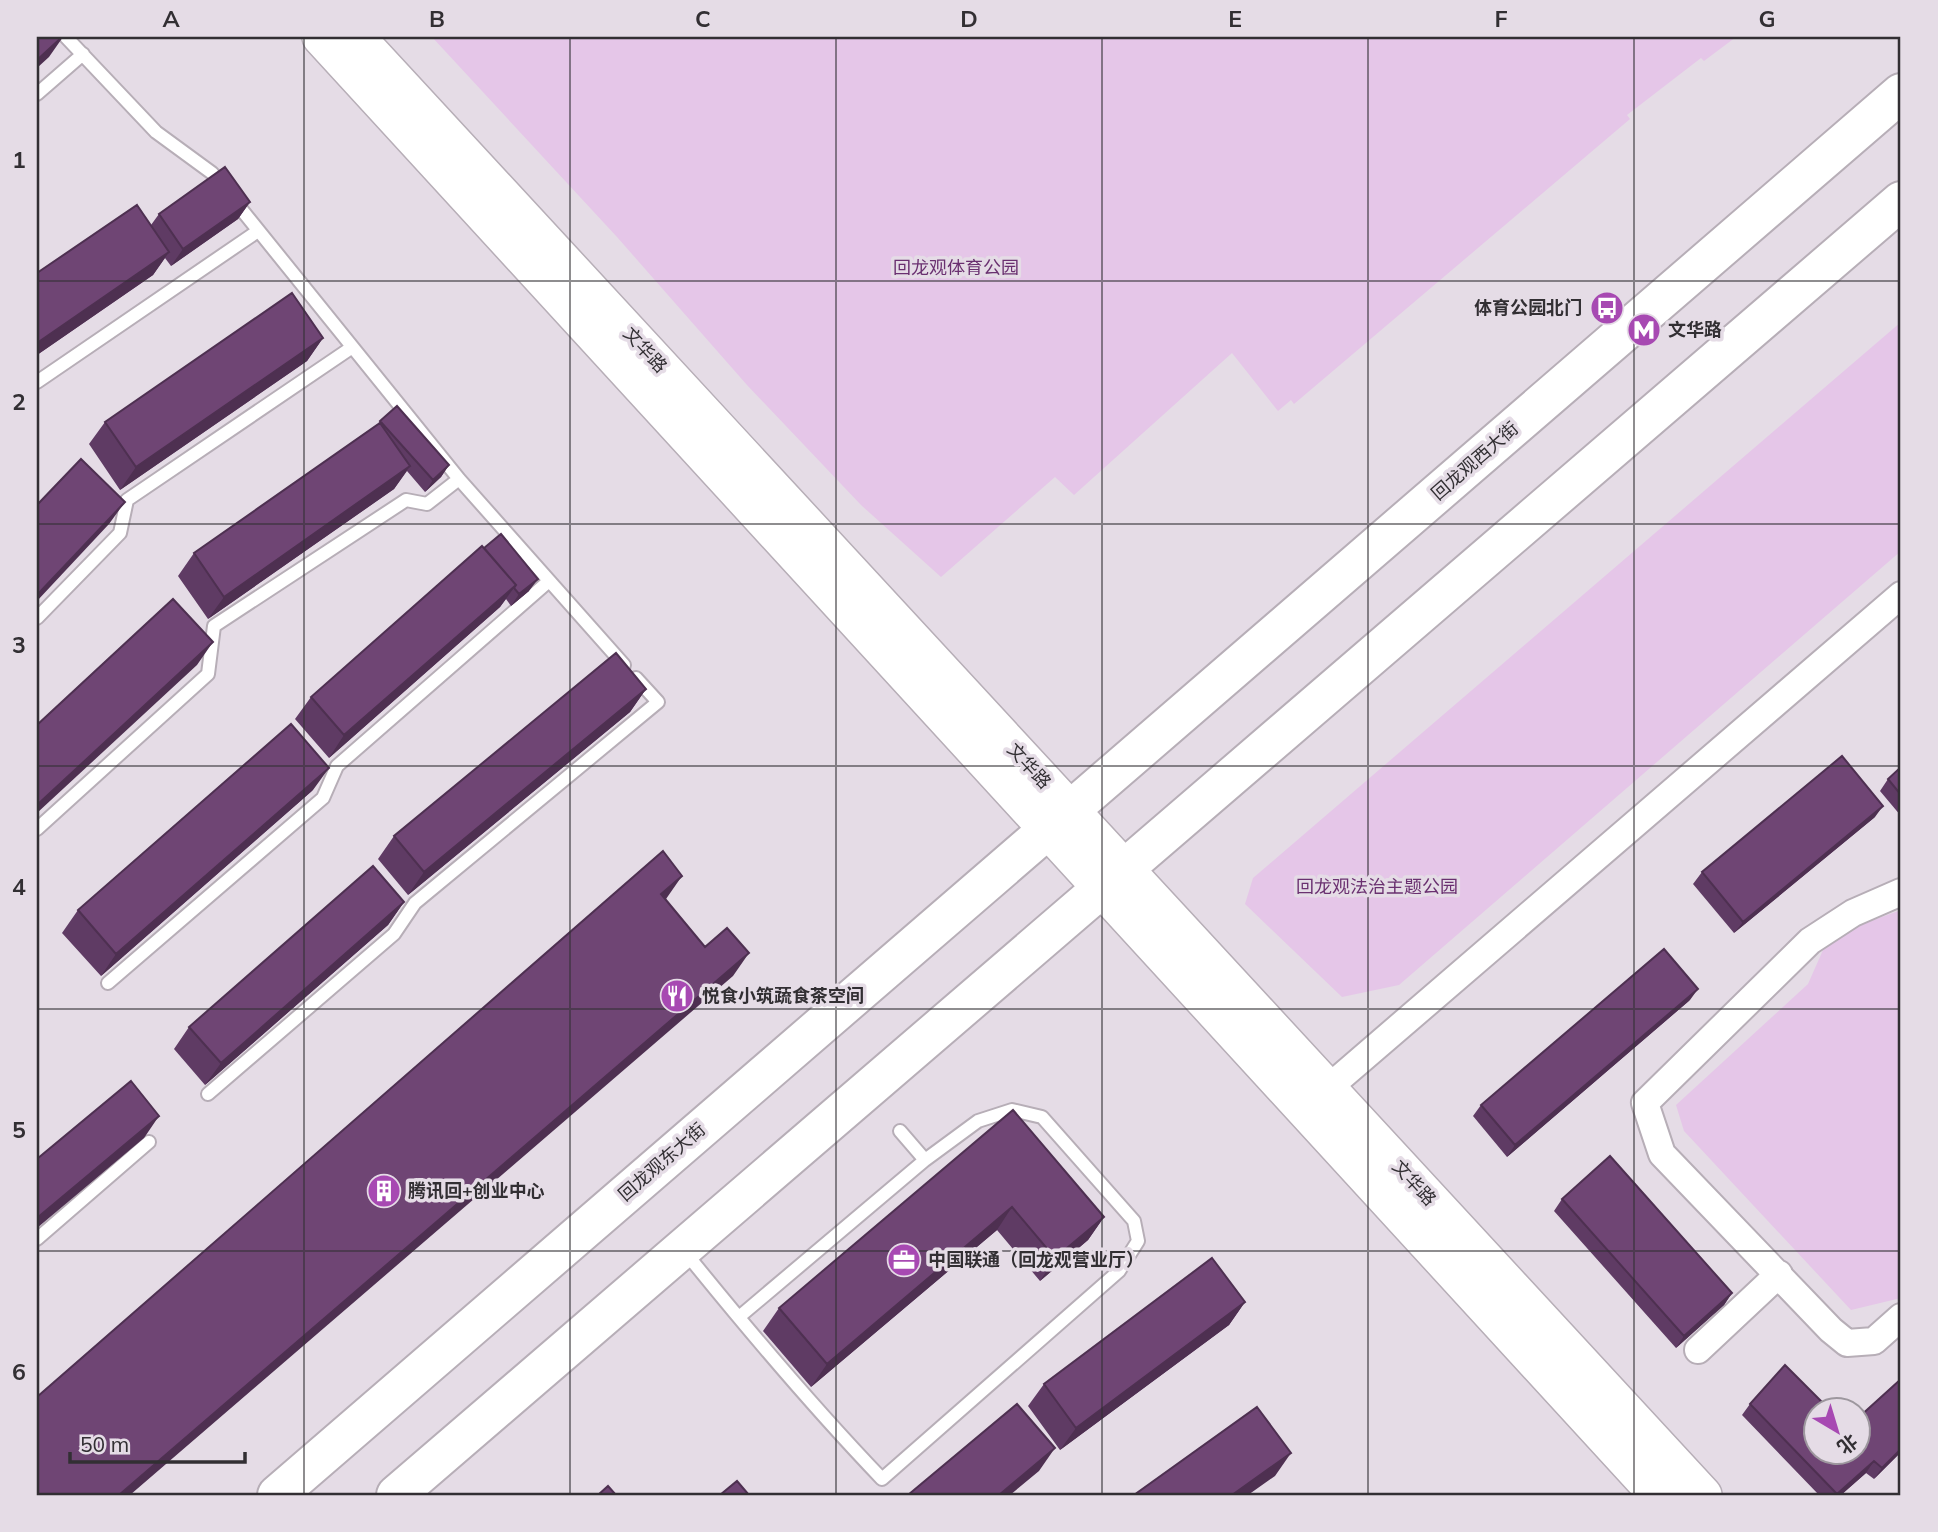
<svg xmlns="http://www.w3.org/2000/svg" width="1938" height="1532" font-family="Mulish,'Noto Sans SC',sans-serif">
<rect width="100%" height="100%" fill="#e5dce6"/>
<!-- green -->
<path fill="#e5c6e8" d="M432,37H1736L1704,61L1701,58L1627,115L1630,119L1294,404L1291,400L1278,411L1232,353L1074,495L1055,477L941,577L861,505L747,385L617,237Z
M1901,322V551L1399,985L1342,997L1245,904L1253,878Z
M1901,910V1298L1851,1310L1684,1131L1676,1105L1808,984L1823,950L1857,926Z"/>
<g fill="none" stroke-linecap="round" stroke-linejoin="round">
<defs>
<path id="lane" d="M66,37L156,132L212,173L459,479L624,665
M37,94L83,54
M37,382L258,231
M37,618L120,533L127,500L351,348
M37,829L208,674L214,626L406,500L427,504L459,479
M108,983L323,798L337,766L549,581
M208,1094L394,934L415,903L658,702L636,678
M900,1131L925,1160
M37,1239L149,1142
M685,1252C748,1330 813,1407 882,1479L1119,1271L1138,1241L1134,1221L1042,1117L1012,1110L978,1121L925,1160L739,1317"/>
<path id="street" d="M1901,892L1853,913L1810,941L1645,1103L1662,1154L1831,1330L1847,1343L1874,1341L1901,1317
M1327,1089L1901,595
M1698,1350L1779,1274"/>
<path id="secondary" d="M321,37L1658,1495
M356,37L1703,1495"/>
<path id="primary" d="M277,1495L1901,93
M396,1495L1901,201"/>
</defs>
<!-- lane casing -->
<use href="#lane" stroke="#b7aeb7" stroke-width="16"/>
<!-- street casing -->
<use href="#street" stroke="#b7aeb7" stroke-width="30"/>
<!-- secondary casing -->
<use href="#secondary" stroke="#b7aeb7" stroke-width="40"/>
<!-- primary casing -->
<use href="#primary" stroke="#b7aeb7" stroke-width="42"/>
<!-- lane -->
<use href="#lane" stroke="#fff" stroke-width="12"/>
<!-- street -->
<use href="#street" stroke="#fff" stroke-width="26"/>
<!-- secondary -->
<use href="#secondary" stroke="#fff" stroke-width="37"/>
<!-- primary -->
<use href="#primary" stroke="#fff" stroke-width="38"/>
</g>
<!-- wall -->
<path fill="#5f3b64" d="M250,202L238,219L171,266L165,258L153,275L37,355V273L151,225L159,214Z
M323,338L307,361L120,490L89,444L105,422Z
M380,421L449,465L441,477L425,492L407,471L394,489L208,619L178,576L194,553L378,424Z
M482,546L529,591L511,606L506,599L500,607L329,758L295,719L311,697Z
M646,689L630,712L408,895L378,859L394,836Z
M1901,767V816L1880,791L1888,779Z
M313,790L101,976L62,933L78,910Z
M1875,817L1734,933L1693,884L1702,872Z
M404,902L388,925L205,1085L174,1049L189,1027Z
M1690,1000L1507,1157L1473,1116L1481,1105Z
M1013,1110L1104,1217L1088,1240L1040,1281L997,1230L811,1387L763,1331L779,1308Z
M1562,1199L1732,1293L1724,1305L1676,1348L1554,1211Z
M1245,1302L1229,1325L1060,1450L1028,1406L1044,1384Z
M1901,1379V1452L1874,1479L1866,1473L1841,1495H1819L1742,1415L1750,1404L1858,1452Z"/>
<!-- shaded-wall -->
<path fill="#4e3051" d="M62,37H63L49,57L37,68V60Z
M250,202L238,219L171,266L183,249Z
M169,252L153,275L37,355V343Z
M323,338L307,361L120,490L136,467Z
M449,465L441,477L425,492L433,480Z
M410,466L394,489L208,619L224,597Z
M125,502L109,524L37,601V595Z
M538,579L529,591L511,606L519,594Z
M516,585L500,607L329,758L344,735Z
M213,642L197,665L37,813V805Z
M646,689L630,712L408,895L424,872Z
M329,768L313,790L101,976L116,954Z
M1883,806L1875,817L1734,933L1743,922Z
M682,876L666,899L645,917L661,894Z
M404,902L388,925L205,1085L221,1063Z
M749,953L733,976L130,1495H119Z
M1698,989L1690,1000L1507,1157L1515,1145Z
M159,1116L144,1138L37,1228V1218Z
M1012,1207L997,1230L811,1387L827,1364Z
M1104,1217L1088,1240L1040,1281L1055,1258Z
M1732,1293L1724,1305L1676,1348L1684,1336Z
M1245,1302L1229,1325L1060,1450L1076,1428Z
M1055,1448L1039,1471L1010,1495H999Z
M1901,1449V1452L1874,1479L1882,1468Z
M1291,1453L1275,1476L1248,1495H1232Z
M1874,1461L1866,1473L1841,1495H1836Z"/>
<!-- building -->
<path fill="#6f4574" stroke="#4e3051" stroke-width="2" d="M37,37H62L37,60Z
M225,167L250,202L183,249L159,214Z
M137,205L169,252L37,343V273Z
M292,293L323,338L136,467L105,422Z
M397,406L449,465L433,480L380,421Z
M380,423L410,466L224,597L194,553Z
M81,459L125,502L37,595V505Z
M501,534L538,579L519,594L514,588L516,585L484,548Z
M482,546L516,585L344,735L311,697Z
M173,599L213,642L37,805V725Z
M616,653L646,689L424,872L394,836Z
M291,724L329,768L116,954L78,910Z
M1842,756L1883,806L1743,922L1702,872Z
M1901,767V795L1888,779Z
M663,851L682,876L661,894L705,947L727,928L749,953L119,1495H37V1397Z
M373,866L404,902L221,1063L189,1027Z
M1664,949L1698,989L1515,1145L1481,1105Z
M131,1081L159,1116L37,1218V1159Z
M1013,1110L1104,1217L1055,1258L1012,1207L827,1364L779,1308Z
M1610,1156L1732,1293L1684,1336L1562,1199Z
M1212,1258L1245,1302L1076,1428L1044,1384Z
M1785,1365L1830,1410H1816V1452H1858V1418L1901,1379V1449L1882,1468L1874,1461L1837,1494L1750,1404Z
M1017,1404L1055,1448L999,1495H908Z
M1257,1407L1291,1453L1232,1495H1134Z
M737,1481L749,1495H720Z
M608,1486L616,1495H598Z"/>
<!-- grid -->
<path fill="none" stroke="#322f33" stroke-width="2" stroke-opacity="0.55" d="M304,37V1495M570,37V1495M836,37V1495M1102,37V1495M1368,37V1495M1634,37V1495M37,281H1901M37,524H1901M37,766H1901M37,1009H1901M37,1251H1901"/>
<!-- icons -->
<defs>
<symbol id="bus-disc" viewBox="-11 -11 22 22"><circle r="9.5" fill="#a749b2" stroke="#e5dce6"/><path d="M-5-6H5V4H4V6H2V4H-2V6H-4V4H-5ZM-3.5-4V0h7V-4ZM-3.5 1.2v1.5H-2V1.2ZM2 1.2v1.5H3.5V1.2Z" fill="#fff"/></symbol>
<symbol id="metro-disc" viewBox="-11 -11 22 22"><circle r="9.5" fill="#a749b2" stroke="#e5dce6"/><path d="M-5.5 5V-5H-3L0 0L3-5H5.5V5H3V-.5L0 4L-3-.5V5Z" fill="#fff"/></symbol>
<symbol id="restaurant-disc" viewBox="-11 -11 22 22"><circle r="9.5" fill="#a749b2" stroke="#e5dce6"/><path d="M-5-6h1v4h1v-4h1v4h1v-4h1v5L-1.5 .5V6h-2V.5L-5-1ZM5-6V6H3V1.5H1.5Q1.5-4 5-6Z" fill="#fff"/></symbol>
<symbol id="building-disc" viewBox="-11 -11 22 22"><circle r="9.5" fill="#a749b2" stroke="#e5dce6"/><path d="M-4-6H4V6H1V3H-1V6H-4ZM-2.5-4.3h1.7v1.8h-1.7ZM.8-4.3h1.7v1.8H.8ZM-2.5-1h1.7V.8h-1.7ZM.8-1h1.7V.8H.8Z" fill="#fff"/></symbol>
<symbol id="office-disc" viewBox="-11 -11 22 22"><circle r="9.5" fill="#a749b2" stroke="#e5dce6"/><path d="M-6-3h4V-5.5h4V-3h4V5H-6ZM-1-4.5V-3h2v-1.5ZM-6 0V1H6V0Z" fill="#fff"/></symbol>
</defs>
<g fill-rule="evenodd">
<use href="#bus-disc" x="1588" y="289" width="38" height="38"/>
<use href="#metro-disc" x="1625" y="311" width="38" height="38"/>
<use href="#restaurant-disc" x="658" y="977" width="38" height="38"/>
<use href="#building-disc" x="365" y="1172" width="38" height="38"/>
<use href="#office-disc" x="885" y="1241" width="38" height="38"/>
</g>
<g text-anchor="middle" stroke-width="7" stroke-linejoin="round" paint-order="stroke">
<!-- park labels -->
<g font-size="18" fill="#6a3070" stroke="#e5dce6">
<text x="956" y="274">回龙观体育公园</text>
<text x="1377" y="893">回龙观法治主题公园</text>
</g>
<!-- poi labels -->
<g font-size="18" font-weight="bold" fill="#322f33" stroke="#e5dce6" text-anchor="start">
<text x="1582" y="314" text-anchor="end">体育公园北门</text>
<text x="1668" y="336">文华路</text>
<text x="702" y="1002">悦食小筑蔬食茶空间</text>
<text x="408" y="1197">腾讯回+创业中心</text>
<text x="928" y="1266">中国联通（回龙观营业厅）</text>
</g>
<!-- street labels -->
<g font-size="18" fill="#322f33" stroke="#e5dce6">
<text transform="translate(645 350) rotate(47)" y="6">文华路</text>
<text transform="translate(1475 461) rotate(-41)" y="6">回龙观西大街</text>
<text transform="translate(1029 766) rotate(47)" y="6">文华路</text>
<text transform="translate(662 1162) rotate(-41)" y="6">回龙观东大街</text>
<text transform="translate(1414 1183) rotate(47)" y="6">文华路</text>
</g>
</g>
<!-- border -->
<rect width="1938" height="1532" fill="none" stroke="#e5dce6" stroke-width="77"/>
<!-- north arrow -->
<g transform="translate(1837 1431) rotate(142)"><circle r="33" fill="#e5dce6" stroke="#9d979e" stroke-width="2"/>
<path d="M0-5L12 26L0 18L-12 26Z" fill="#a749b2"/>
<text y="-10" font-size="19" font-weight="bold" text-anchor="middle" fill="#322f33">北</text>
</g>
<!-- scale -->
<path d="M70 1452v10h175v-10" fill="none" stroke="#322f33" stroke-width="3.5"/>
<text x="80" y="1452" font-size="21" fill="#322f33" stroke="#e5dce6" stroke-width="5" paint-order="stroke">50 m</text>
<rect x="38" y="38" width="1861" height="1456" fill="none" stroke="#322f33" stroke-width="2.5"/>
<g font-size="23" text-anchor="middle" font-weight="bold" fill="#322f33">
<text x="171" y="27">A</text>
<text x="437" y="27">B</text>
<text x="703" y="27">C</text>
<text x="969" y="27">D</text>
<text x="1235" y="27">E</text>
<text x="1501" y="27">F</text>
<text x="1767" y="27">G</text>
<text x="19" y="168">1</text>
<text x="19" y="410">2</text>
<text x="19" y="653">3</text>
<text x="19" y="895">4</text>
<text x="19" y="1138">5</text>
<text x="19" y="1380">6</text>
</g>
</svg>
